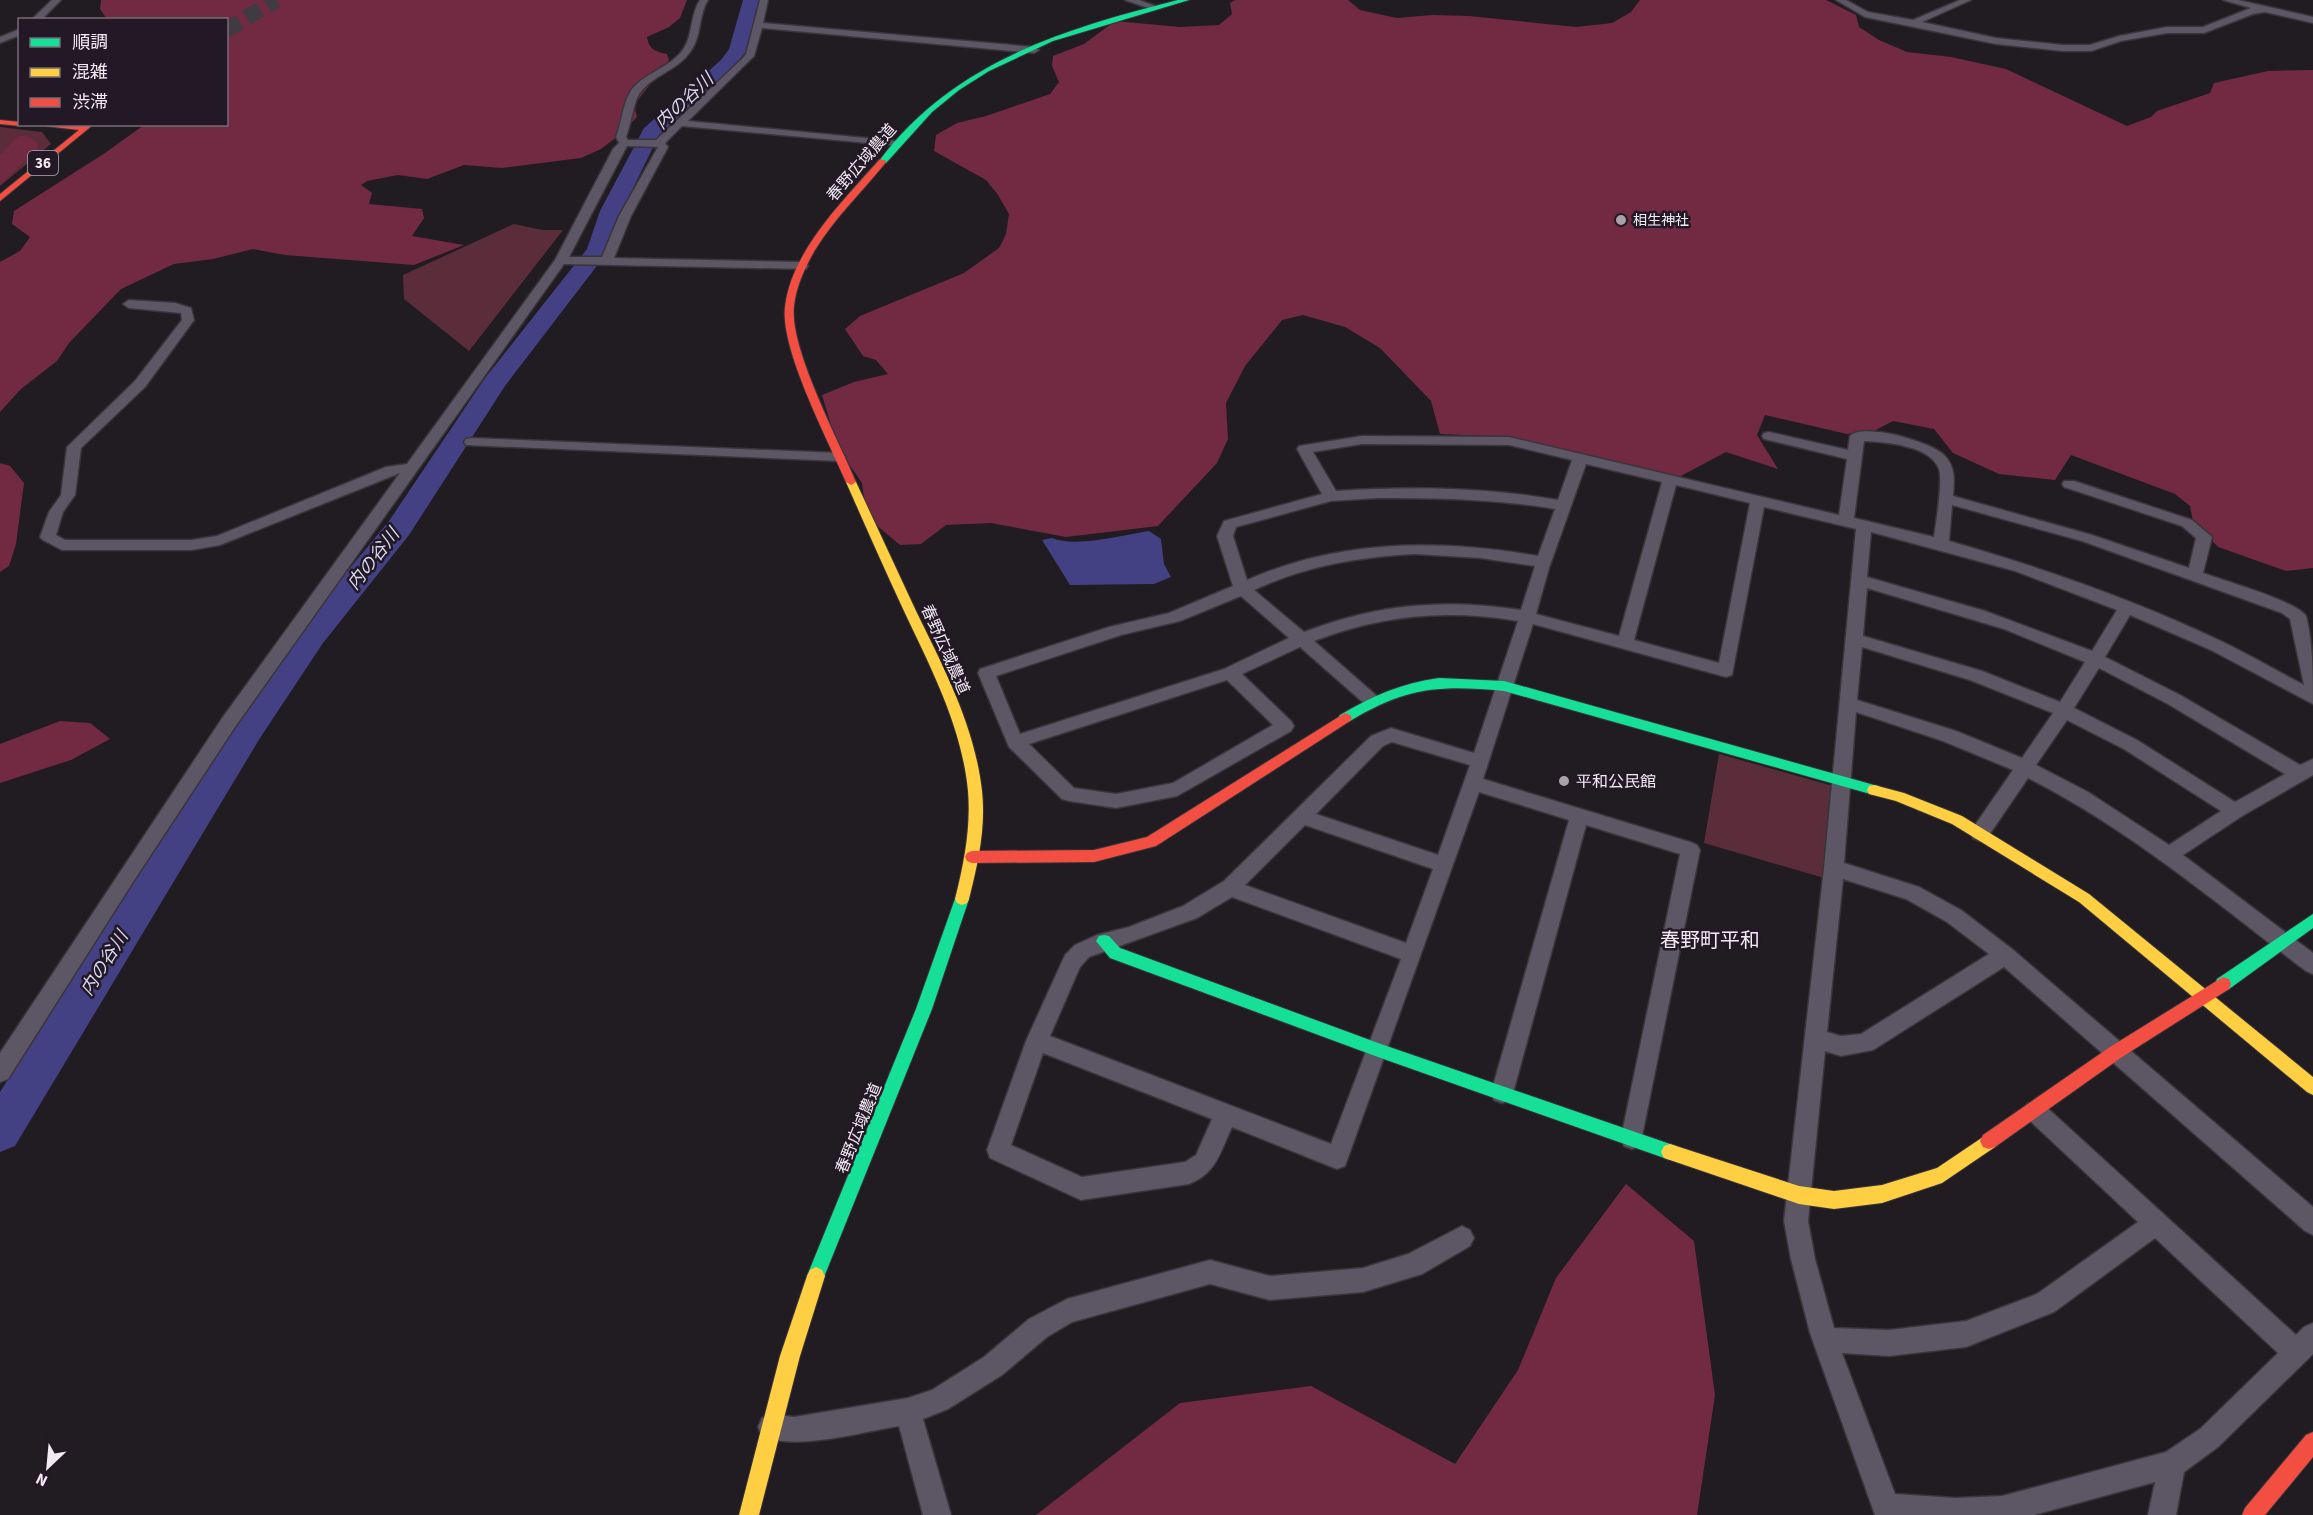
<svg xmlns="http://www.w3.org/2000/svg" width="2313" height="1515" font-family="'Source Sans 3','Noto Sans JP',sans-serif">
<rect width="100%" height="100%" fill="#211b22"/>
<!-- green -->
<path fill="#5b2d3b" d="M0,127L42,132L51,144L0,186Z
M514,224L542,230H563L469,351L404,299L403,275Z
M1719,754L1833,786L1824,878L1704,843Z"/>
<!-- forest -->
<path fill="#722a42" d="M101,0H687L680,18L669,27L647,37C649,50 655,51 667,54L669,60L634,105L637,117L622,133L601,149L581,158L502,168L464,165L427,179L398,175L367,181L361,185L372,193L369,204L422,209L424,218L412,236L464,245L414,265L285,255L253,249L213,259L174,264L121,289L69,343L57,361L21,389L0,412V262L20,251L30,237L12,224L14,211L105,153L144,125L226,124V20L107,19L100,9Z
M1235,0H1348L1360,10L1397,18L1432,15L1469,16L1576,27L1612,23L1631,12L1640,0H1826L1856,15L1859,27L1879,40L1907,52L1951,57L2006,69L2127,126L2151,117L2157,111L2210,93L2214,83L2268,71L2313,70V568L2286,571L2218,547L2193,521L2190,506L2175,494L2071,455L2055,480L1999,474L1953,453L1934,429L1893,421L1872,432L1847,434L1765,415L1757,435L1778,469L1726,452L1675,479L1508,437L1440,434L1431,401L1380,348L1345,327L1303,315L1282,320L1245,366L1226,403L1228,439L1217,463L1158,526L1066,537L991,523L946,525L921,544L900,545L875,524L865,507L862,483L838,448L822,395L854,382L888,374L876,360L863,356L845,329L860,316L964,273L999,248L1006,234L1009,214L998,195L986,180L934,151L936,135L957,123L986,116L1050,94L1059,82L1052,66L1053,56L1084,44L1115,21L1180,27L1219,25L1232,14L1230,3Z
M18,136C27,135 32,138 38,144L37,149L0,185V156Z
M0,463L10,466L24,483L16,544L9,566L0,572Z
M60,721L90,723L110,739L71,760L0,783V744Z
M1626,1184L1694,1241L1715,1395L1697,1515H1036L1180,1403L1311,1386L1455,1464L1518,1370L1556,1278Z"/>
<!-- water -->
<path fill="#434184" d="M1149,531L1161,539L1164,564L1171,577L1154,584L1070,585L1042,540L1052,538C1075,548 1123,535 1149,531Z"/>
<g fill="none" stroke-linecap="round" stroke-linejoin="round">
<!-- river -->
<path fill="#434184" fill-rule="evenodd" d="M743,0H759L747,50L733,68L659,135L622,211L609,250L505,386L409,535L323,643L260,738L15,1146L0,1152V1092L236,720L301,627L389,521L485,378L587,249L600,211L644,128L721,60L729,49Z"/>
<!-- primary-tunnel -->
<path stroke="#403a42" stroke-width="16" stroke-dasharray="16 8" stroke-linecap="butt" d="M226,30L276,0"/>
<defs>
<path id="street" d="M52,0H61L41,20H31Z
M700,0H708C698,16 702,37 690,52C678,70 653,75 640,93C634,100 631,125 626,137L628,140H656L743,58L746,54L760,0H768L763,23L1034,47L1039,50L1034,53L762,28L754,56L688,121L897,141L901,142V146L682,126L665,143L668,147L631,216L614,258L802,262L808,266L806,269L564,264L235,727L133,882L8,1079L0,1082V1053L223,717L400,473L220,545L192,550H62L43,540L40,537L49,512L61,495L67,447L135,381L182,320L181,313L129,308L123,304L129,300L175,303L191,308L194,320L145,387L81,448L75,495L63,512L56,535L65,540H192L217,536L386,467L407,464L555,260L613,149L619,143L616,137C622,122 623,101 632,89C646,72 672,67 684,48C693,34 690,15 700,0ZM627,146L658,147L619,216L602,257H569Z
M1125,0H1139L1158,7L1154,10Z
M1836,0H1846L1868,12L1913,20L1960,0H1971L1922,22L1996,38L2063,45H2090L2119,36L2167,27H2203L2251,8L2223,0H2238L2313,17V23L2265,12L2253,14L2204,33H2167L2121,41L2091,51H2063L1996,44L1865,17Z
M20,29V35L0,43V37Z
M1769,432L1848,450L1850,436C1863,422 1933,442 1945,456C1956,468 1954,481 1953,496L2092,535L2189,568L2196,538L2182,526L2064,487L2062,484L2064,481H2074L2192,520L2212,537L2203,573C2222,580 2299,602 2306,616C2313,642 2313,677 2313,704L2211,650L2130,615L2105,657L2180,695L2300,765L2313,759V775L2242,816L2183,855L2313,953V974L2306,971C2216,903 2129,829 2028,778L1987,838L1980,841L1973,838L1971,833L1973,828L2013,770L1943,741L1856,712L1844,863L1919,887L1961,910L2012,949L2313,1207V1235L2305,1231L2004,967L1873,1050L1841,1056L1825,1051L1808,1221L1815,1259L1834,1328L1889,1330L1966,1321L2037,1294L2138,1222L2027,1118L2024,1111L2027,1104L2035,1101L2043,1104L2296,1335L2304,1327L2313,1323V1354L2218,1447L2184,1472L2176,1515H2148L2155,1482L2034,1515H1875L1810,1333L1791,1259L1784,1221L1824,868L1856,529L1764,507L1732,675L1726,677L1533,624L1483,779L1690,842L1697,845L1700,850L1640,1146L1632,1149L1624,1146L1621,1138L1680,854L1586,825L1513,1093L1510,1100L1502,1103L1494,1100L1491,1093L1569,820L1479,792L1345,1166L1337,1169L1232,1127C1220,1152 1217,1173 1189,1184L1081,1200L990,1158L987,1150L1026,1041L1065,955L1075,945L1097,935L1129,927L1183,906L1224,881L1371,736L1391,728L1474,753L1518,621C1446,609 1382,615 1314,641L1378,697L1381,701L1378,705L1372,707L1366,705L1300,647L1242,674L1291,721L1294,726L1291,731L1177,796L1116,808L1069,801L1062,799L1009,747L978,673L980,669L1109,627L1169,613L1233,586L1217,536L1224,521L1322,494L1297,449L1299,446L1362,436L1509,437L1839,515L1847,459L1764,439L1762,436L1764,433ZM1864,441C1885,442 1930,445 1939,469C1943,482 1936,522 1934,537L1854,518ZM1362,444L1509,445L1572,460L1558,500C1484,487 1411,486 1336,491L1313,452ZM1586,464L1662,482L1619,636L1536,614L1549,568ZM1676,485L1750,503L1719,663L1634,640ZM1377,498C1437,498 1495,499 1555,509L1538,556C1440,539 1340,539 1247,580L1233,536L1236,527L1331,501ZM1952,505L2082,541L2282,613L2290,619L2304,685C2277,671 2250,655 2223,642C2135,600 2043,568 1949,541ZM1871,532L2015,571L2117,610L2092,651L1985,611L1867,577ZM1415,554L1480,558L1535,566L1521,610C1443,598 1377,604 1304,632L1254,590C1306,566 1358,557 1415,554ZM1867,588L2004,629L2085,662L2060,702L1982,671L1863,636ZM1241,596L1289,638L1224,669L1020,734L996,676L1121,635L1180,621ZM1862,647L1970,680L2053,713L2022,758L1956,731L1857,700ZM2099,668L2168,704L2285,774L2235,802L2137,740L2074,708ZM1227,680L1273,725L1173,783L1116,794L1074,788L1029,744ZM2067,720L2124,749L2221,811L2169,845L2088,792L2036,765ZM1392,742L1470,765L1438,855L1316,814L1383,746ZM1305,825L1433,869L1406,943L1245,885ZM1843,879L1906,899L1947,922L1989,954L1861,1034L1841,1036L1827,1032ZM1232,897L1401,959L1331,1144L1050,1036L1080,967L1089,957L1197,918ZM1043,1053L1212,1119L1196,1155L1185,1162L1082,1177L1011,1145ZM2155,1238L2278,1353L2200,1429L2166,1452L2002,1496L1956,1498L1895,1494L1842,1353L1889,1356L1966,1347L2054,1312Z
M471,438L839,453L846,457L839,461L466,445L464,442L466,439Z
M1462,1226L1470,1230L1474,1238L1470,1246L1422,1274L1363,1292L1270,1300L1210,1284L1072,1322L1047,1337L1002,1375L948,1409L923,1419L951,1515H923L899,1426C861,1432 797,1451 762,1436L758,1427L762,1418L771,1414L794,1417L908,1398L932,1390L984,1357L1029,1319L1067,1299L1210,1260L1270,1276L1363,1268L1408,1254Z"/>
<path id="fast" d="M1178,0H1189L1053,41L989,71L959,90L932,112L886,163L879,161C953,62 1064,29 1178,0Z
M1439,678L1504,681L1874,785L1879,786L1881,790L1879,794L1874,795L1504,691C1439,685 1407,687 1350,721L1345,723L1338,718L1340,715C1372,696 1402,683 1439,678Z
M962,893L967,895L969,899L932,1009L822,1282L816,1285L810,1282L807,1276L916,1009L955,899L957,895Z
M2313,914V928L2229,989L2223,991L2217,989L2215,984L2217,979Z
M1104,935L1109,936L1120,948L1378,1043L1670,1144L1676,1146L1679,1152L1676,1158L1670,1160L1378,1057L1110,958L1096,941L1099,936Z"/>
<path id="slow" d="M851,479L856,482C876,525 896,568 916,611C944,668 975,727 982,791C986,828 978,863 969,899L967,903L962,905L957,903L955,899C964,863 971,828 968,791C962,727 931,668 904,611C884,568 865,525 846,482Z
M1874,785L1904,793L1962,816L2089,894L2313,1077V1095L2307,1092L2079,902L1952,824L1896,801L1869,794L1867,790L1869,786Z
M1989,1133L1995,1135L1998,1141L1995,1147L1942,1183L1882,1203L1834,1209L1799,1204L1670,1160L1664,1158L1661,1152L1664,1146L1670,1144L1799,1186L1834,1191L1882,1185L1937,1168Z
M816,1267L822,1270L825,1276L800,1356L759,1515H739L780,1356L807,1276L810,1270Z"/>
<path id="jam" d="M0,120L20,122V124H23L20,126L0,124Z
M27,124H94L0,201V194L79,130Z
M880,159L887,161C863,191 835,217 815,250C805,267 796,287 794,306C789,348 839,441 856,482L851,485L846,482C828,440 780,349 785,307C791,251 845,199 880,159Z
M1345,713L1350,715L1352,718L1350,721L1156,846L1094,862L972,863L967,861L965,857L967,853L972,851L1094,850L1147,837Z
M2223,977L2229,979L2231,984L2229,989L2122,1057L1995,1147L1989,1149L1983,1147L1980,1141L1983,1135L2110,1047Z
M2313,1432V1457L2265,1515H2242L2245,1508L2306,1435Z"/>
</defs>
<!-- street casing -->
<use href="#street" stroke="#39353a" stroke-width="3"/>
<!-- fast casing -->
<use href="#fast" stroke="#39353a" stroke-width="2"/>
<!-- slow casing -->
<use href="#slow" stroke="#39353a" stroke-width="2"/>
<!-- jam casing -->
<use href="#jam" stroke="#39353a" stroke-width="2"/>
<!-- street -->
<use href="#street" fill="#5d5664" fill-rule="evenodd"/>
<!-- fast -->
<use href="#fast" fill="#16e098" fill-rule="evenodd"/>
<!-- slow -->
<use href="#slow" fill="#ffcf43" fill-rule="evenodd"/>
<!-- jam -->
<use href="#jam" fill="#f24e42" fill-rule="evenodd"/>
</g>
<!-- markers -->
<g fill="#aaa2aa" stroke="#231825" stroke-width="2">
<circle cx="1621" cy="220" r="6"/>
<circle cx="1564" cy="781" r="6"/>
</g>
<g text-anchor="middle" stroke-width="5" stroke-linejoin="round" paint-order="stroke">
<!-- far-poi labels -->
<g font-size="14" fill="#f3ebf4" stroke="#231825" text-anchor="start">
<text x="1633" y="225">相生神社</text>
</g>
<!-- shield labels -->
<rect fill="#231825" stroke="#b5acb6" stroke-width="1.5" x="28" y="151" width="30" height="24" rx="4.5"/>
<g font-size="15" font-weight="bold" fill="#f3ebf4">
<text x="43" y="168">36</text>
</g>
<!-- street labels -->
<g font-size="16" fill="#f3ebf4" stroke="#231825">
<text transform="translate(861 162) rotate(-49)" y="6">春野広域農道</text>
<text transform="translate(946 649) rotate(66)" y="6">春野広域農道</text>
<text transform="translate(858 1128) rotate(-68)" y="6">春野広域農道</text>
</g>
<!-- poi labels -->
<g font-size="16" fill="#f3ebf4" stroke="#231825" text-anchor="start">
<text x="1576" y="787">平和公民館</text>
</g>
<!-- water labels -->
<g font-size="18" font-style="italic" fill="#d8daf0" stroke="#231825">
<text transform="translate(684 101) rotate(-43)" y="6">内の谷川</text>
<text transform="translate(373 559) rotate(-52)" y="6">内の谷川</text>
<text transform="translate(104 963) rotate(-58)" y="6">内の谷川</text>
</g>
<!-- quarter labels -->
<g font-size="20" fill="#f3ebf4" stroke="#231825">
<text x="1710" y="947">春野町平和</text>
</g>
</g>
<!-- legend -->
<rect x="18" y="18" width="210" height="108" fill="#231825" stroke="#766c78" stroke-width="1.5"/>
<rect x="30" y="38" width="30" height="9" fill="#16e098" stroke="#766c78" stroke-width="1.5"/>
<text x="72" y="48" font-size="18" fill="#f3ebf4">順調</text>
<rect x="30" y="68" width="30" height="9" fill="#ffcf43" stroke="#766c78" stroke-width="1.5"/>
<text x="72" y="78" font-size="18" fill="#f3ebf4">混雑</text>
<rect x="30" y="98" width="30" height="9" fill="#f24e42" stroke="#766c78" stroke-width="1.5"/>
<text x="72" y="108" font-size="18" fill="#f3ebf4">渋滞</text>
<!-- north arrow -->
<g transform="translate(48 1467) rotate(206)" stroke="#231825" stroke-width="4.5" paint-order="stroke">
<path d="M0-4.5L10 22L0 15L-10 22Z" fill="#f3ebf4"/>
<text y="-9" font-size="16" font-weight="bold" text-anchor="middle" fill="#f3ebf4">N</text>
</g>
</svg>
